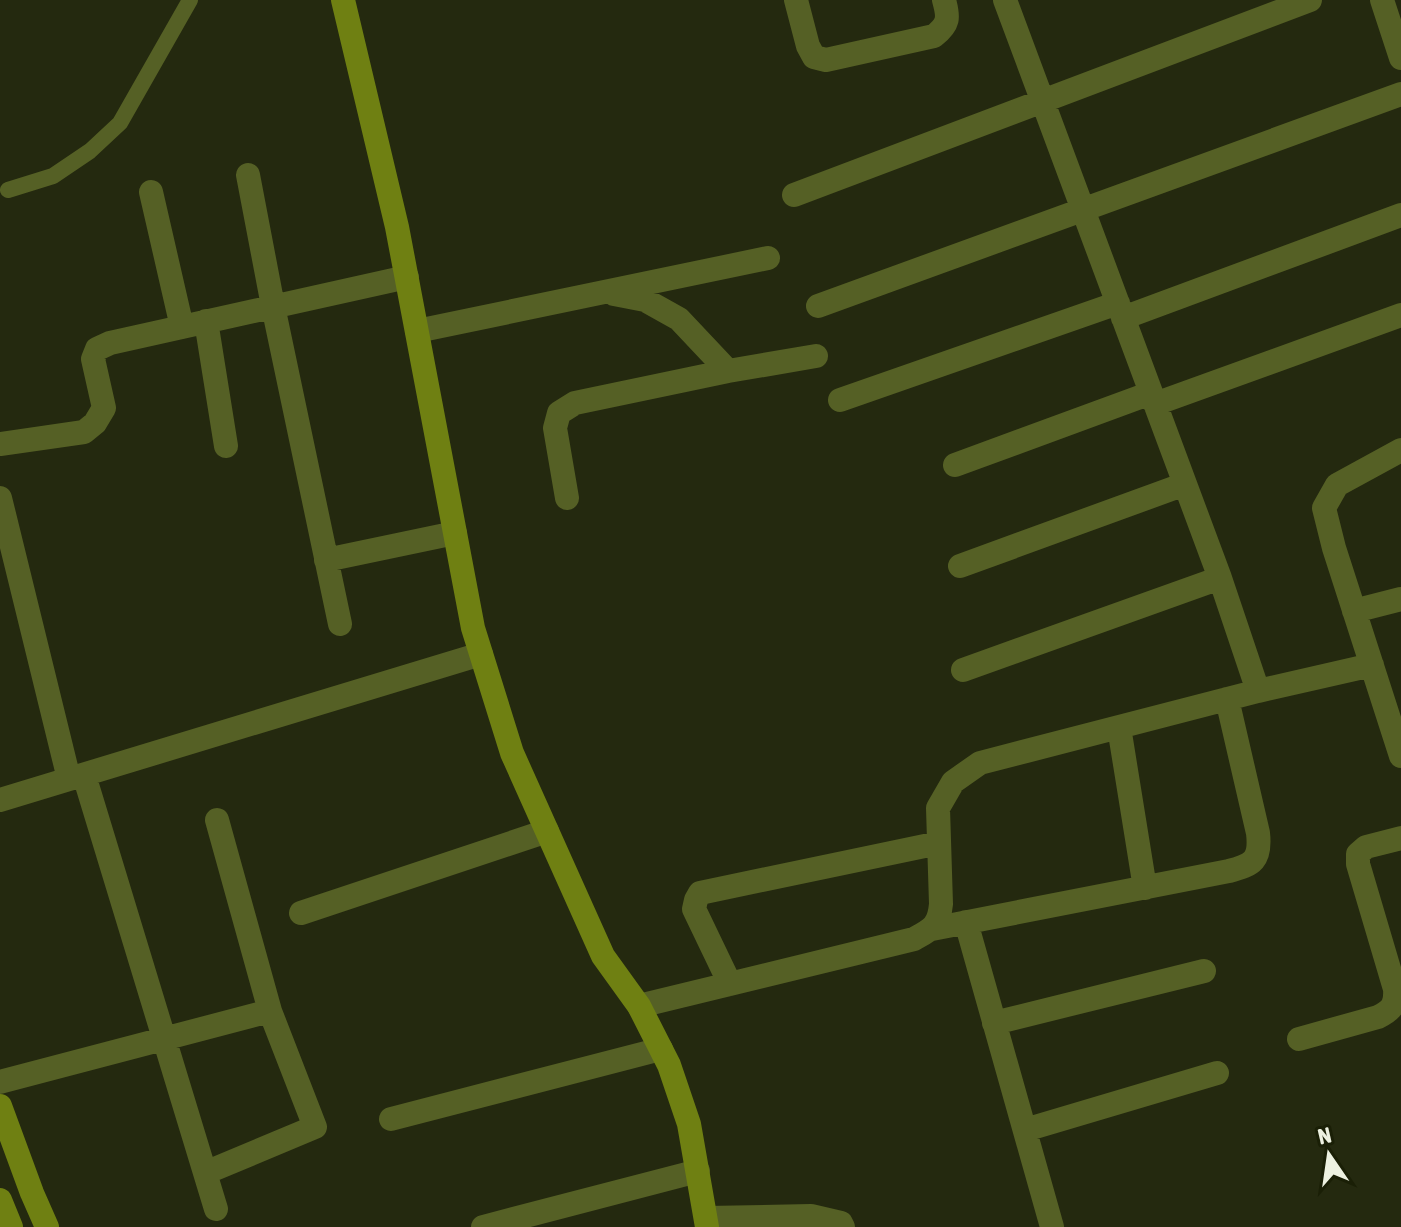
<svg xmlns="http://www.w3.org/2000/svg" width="1401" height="1227" font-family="'Asap Condensed',sans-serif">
<rect width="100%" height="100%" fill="#24290f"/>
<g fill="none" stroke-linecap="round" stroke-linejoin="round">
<!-- lane -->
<path stroke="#556025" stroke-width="16" d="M8,190L53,176L90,151L120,123L190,0"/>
<!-- street -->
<path stroke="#556025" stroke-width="24" d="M796,0L808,46L814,57L826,60L934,36C949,24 949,18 944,0
M1005,0L1220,578L1258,691
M1382,0L1401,58
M248,175L273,306L340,624
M151,192L182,327
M794,195L1310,0
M614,294L645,300L679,319L728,371
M818,306L1401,94
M1123,318L1401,215
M206,321L226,446
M417,331L768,258
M840,400L1118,303
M1155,404L1401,315
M0,444L84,432L95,423L104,408L93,359L97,349L110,343L407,277
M1401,450L1337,485L1324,508L1334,548L1401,756
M955,465L1151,393
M0,498L69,779
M567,498L555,428L559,413L575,403L728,371L816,356
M326,560L455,533
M960,566L1185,484
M1354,611L1401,599
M963,670L1220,578
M1119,727L1145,888
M84,775L216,1209
M0,800L481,654
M301,913L547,831
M966,922L1052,1227
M932,929L1229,871C1253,865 1261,860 1258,833L1227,699
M730,984L694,909L696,900L700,893L939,843
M639,1006L914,939C932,929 939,926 941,904L938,808L953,782L980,763L1258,691L1372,665
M994,1023L1204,971
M1299,1039L1378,1017C1392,1010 1396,1005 1395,989L1358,864V854L1366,847L1401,838
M0,1082L270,1011
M391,1119L661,1049
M1025,1130L1217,1073
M205,1173L315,1127L270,1011L217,820
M706,1218L811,1216L841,1223L843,1227
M483,1227L698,1171"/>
<!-- secondary -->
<path stroke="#6f8012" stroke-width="24" d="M343,0L397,227L473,628L512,753L603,956L639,1006L669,1065L689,1124L707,1227
M0,1106L32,1193L47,1227
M0,1200L11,1227"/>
</g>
<!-- north arrow -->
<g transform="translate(1329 1155) rotate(347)" stroke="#1a1f06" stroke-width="6" paint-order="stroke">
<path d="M0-6L14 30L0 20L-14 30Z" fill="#edf1e1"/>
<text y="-12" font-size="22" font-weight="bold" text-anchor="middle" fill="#edf1e1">N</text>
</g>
</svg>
